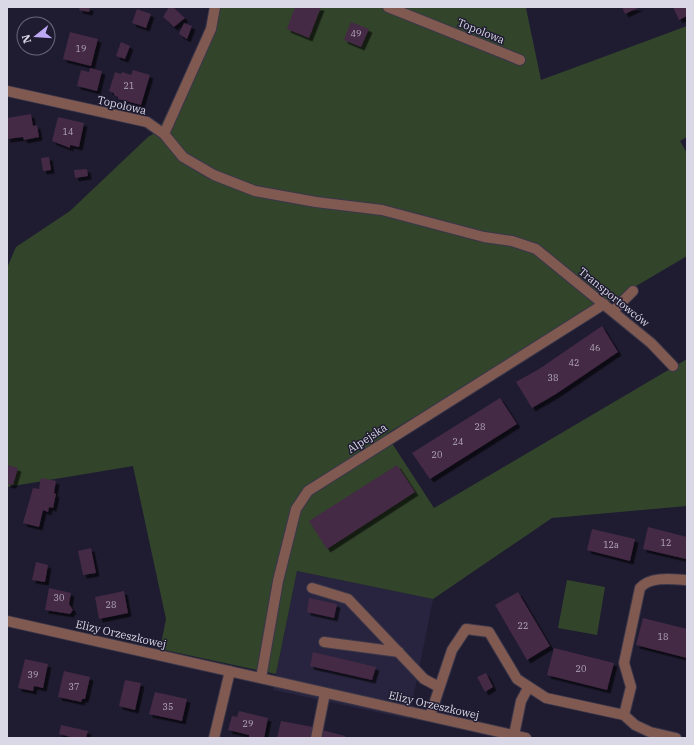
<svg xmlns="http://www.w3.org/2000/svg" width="694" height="745" font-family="'IBM Plex Serif',serif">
<defs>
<filter id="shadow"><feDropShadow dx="3.5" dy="3.5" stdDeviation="0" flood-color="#0009"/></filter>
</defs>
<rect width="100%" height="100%" fill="#1f1c31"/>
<!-- built -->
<path fill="#28243f" d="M297,571L433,599L409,719L273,690Z"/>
<!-- green -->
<path fill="#32452b" d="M219,7H528L526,8L541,80L687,26V137L680,141L687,153V256L386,434L434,508L687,359V506L552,518L433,599L297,571L276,674L160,649L166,619L133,466L7,487V268L16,247L70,211L148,137L158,131Z
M567,580L605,587L597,635L558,628Z"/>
<!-- building -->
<path fill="#442945" filter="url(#shadow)" d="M80,7H90L89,12L79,10Z
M169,7H173L185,18L174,27L163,17Z
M295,7H321L309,38L287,29Z
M622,7H640L625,14Z
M673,7H687V16L679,20Z
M137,9L151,14L146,28L132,23Z
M351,22L369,29L361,47L344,40Z
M184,23L192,26L187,39L179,34Z
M70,32L98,39L91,66L63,59Z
M121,42L130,46L125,59L116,56Z
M90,68L102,71L97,91L77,86L81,70L89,72Z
M133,70L150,75L141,105L118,99V97L114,95V93L109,91L115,72L121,74L122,72L131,75Z
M31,114L33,126L37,125L39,137L24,140L23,137L7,139V118Z
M58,117L84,123L79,147L70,145V148L52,141Z
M49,157L51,170L43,171L41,158Z
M87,169L88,176L75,178L74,170Z
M602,326L618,352L556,394L532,408L516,382L539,369Z
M500,398L517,424L430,479L412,453Z
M7,465L18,468L13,485L7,484Z
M397,465L415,492L327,549L309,521Z
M41,478L56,481L54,493L56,494L53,508L49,507L48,512L43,510L39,527L23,523L33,488L39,489Z
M648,527L687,537L686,559L643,549Z
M592,529L635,539L630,561L587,550Z
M91,548L96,573L83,575L78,551Z
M36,562L48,565L45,582L32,580Z
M49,588L71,593L69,604L73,610L70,614L45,610Z
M124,591L128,613L99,619L95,597Z
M518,592L550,646L527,660L495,605Z
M309,598L337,604L334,618L307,612Z
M643,618L687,629V658L636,645Z
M554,648L614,663L607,690L547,675Z
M313,652L376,667L372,680L310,666Z
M25,659L48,664L43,688L34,686L33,691L18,688Z
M64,671L90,677L85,699H82L81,702L58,697Z
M486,673L493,687L485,692L477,677Z
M125,680L141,683L135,710L119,706Z
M155,692L187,699L182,721L149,714Z
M239,711L268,718L264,738H249V735L228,730L232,716L237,717Z
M281,721L313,727L311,738H277Z
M61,725L88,731L86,738H75L59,734Z
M322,730L345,736V738H321Z"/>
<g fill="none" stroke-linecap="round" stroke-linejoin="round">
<defs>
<path id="minor" d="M388,7L520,60
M7,91L147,122L164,134L183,157L214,175L255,191L316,202L382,210L484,237L512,241L536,249L651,343L673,366
M164,134L211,29L215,7
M613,311L633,291
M312,588L348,599L424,679L439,687
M7,621L526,738
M324,642L399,652
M261,678L278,581L296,509L308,491L604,304
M624,715L631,687L624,663L640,588C650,576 672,579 687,580
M430,716L452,650L466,629L489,632L517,679L546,698L624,715L635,725L650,732L676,738
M514,735L521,701L528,688
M214,738L230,671
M316,738L325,693"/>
</defs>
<!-- minor casing -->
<use href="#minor" stroke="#39364a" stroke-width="12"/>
<!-- minor -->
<use href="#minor" stroke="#805951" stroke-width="10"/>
</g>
<g text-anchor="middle" stroke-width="3" stroke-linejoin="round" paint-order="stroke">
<!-- number labels -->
<g font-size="9" fill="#b4acbe">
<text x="356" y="37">49</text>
<text x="81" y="52">19</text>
<text x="129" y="89">21</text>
<text x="68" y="135">14</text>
<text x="595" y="351">46</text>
<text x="574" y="366">42</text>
<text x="553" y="381">38</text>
<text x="480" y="430">28</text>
<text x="458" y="445">24</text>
<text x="437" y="458">20</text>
<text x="666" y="546">12</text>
<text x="611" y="548">12a</text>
<text x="59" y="601">30</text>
<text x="111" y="608">28</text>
<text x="523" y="629">22</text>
<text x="663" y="640">18</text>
<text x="581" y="672">20</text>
<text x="33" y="678">39</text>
<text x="74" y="690">37</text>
<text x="168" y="710">35</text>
<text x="248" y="727">29</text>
</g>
<!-- street labels -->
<g font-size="11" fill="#dad8e7" stroke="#1f1c31">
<text transform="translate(481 31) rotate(22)" y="4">Topolowa</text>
<text transform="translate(122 105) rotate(13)" y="4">Topolowa</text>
<text transform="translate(614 297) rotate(39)" y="4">Transportowców</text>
<text transform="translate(367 438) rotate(-33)" y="4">Alpejska</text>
<text transform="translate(121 634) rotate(13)" y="4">Elizy Orzeszkowej</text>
<text transform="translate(434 705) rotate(13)" y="4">Elizy Orzeszkowej</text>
</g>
</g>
<!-- border -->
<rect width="694" height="745" fill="none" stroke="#dad8e7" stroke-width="16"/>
<!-- north arrow -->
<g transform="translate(36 36) rotate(253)"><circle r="19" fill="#1f1c31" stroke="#6a677a"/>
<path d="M0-3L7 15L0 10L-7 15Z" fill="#bea9f5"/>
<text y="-6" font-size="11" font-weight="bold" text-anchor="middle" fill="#dad8e7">N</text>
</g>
</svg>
